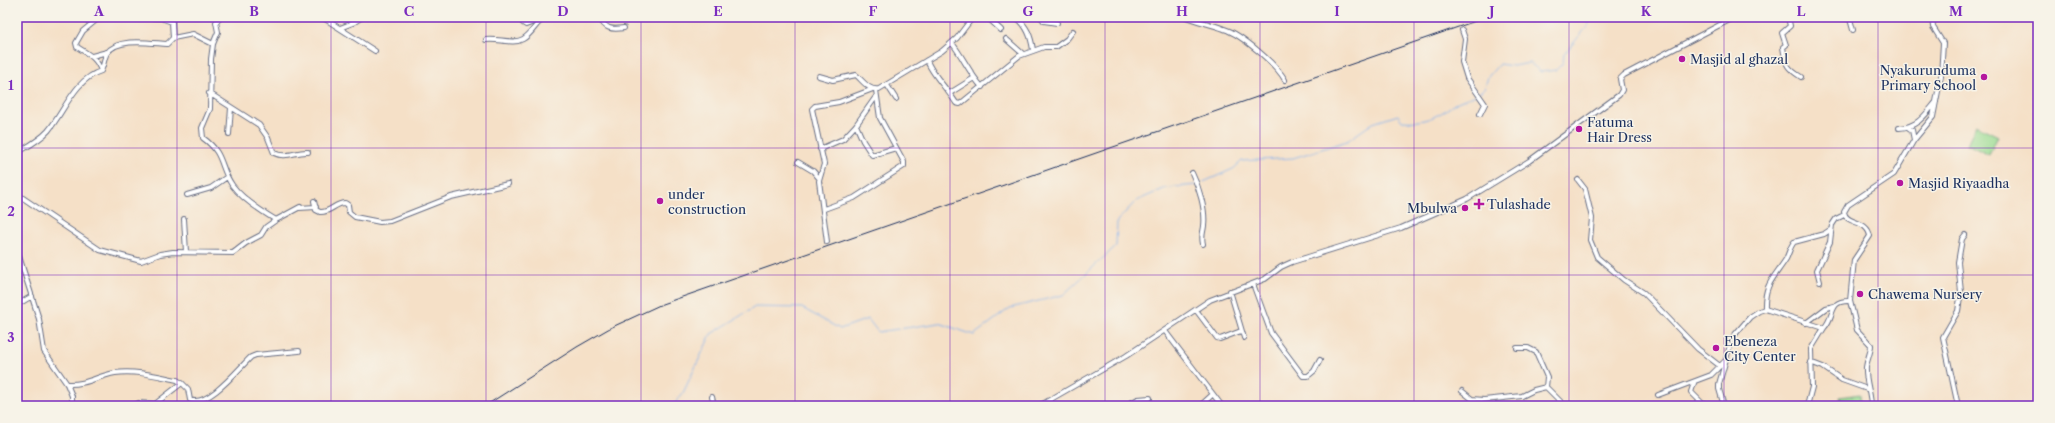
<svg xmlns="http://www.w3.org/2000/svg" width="2055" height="423" font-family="'Libre Caslon Text',serif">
<rect width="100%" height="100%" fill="#f7f3e8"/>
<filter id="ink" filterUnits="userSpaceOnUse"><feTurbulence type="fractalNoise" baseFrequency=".025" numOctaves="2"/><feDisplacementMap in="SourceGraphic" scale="8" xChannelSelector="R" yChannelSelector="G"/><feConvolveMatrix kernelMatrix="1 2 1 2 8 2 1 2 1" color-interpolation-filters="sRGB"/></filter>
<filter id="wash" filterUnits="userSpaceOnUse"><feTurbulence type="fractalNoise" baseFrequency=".012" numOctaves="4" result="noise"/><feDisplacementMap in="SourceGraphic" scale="16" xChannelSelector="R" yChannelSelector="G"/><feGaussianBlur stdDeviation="0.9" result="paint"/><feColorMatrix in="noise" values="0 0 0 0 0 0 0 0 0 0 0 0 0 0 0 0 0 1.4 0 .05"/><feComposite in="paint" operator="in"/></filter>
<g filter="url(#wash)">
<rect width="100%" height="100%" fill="#f5e0c7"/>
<!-- green -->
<path fill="#9bdc93" stroke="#5b8678" d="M1976,125L1998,136L1989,155L1967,144Z
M1860,394L1861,406H1842L1840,397Z"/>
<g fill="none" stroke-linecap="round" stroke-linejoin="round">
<!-- stream -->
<path stroke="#81b1ec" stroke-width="1" d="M1480,92L1485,87L1488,77L1499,64L1513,66L1530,63L1541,72L1556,70L1563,63L1564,54L1587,27L1592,17
M1199,184L1233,169L1242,161L1293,158L1347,141L1373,123L1398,115L1402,121C1423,123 1436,118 1453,105C1459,100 1469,98 1476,95
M673,406L683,393L711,334L755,307L802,308L840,329L868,319L878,332L939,323L974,335L1010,308L1063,295L1116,246L1117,221L1136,201L1166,188L1196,185"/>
</g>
</g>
<g filter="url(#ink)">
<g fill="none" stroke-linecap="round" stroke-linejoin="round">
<defs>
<path id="minor" d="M100,17L83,31L76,43L77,47C88,54 97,58 101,71
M145,17L161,18L172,22L173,38L193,34L213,44
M220,17L216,22L218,32L213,44L211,59L210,109L202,128L203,138C225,154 219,166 232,185C242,199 261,211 276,220L300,207
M322,17L375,51
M521,17L523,23L526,25L541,19
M599,17C605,29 611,30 624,28
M987,17L1001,30
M1016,17C1027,26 1031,36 1033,50
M1041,17L1044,21L1057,23
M1186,17C1198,22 1212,24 1224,29C1241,34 1277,65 1285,80
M1788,17L1790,26L1782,33L1786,45L1783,47C1786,64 1785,67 1801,77
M1842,17L1850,19L1853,30
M340,28L353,23L362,17
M1462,30L1465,39L1462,62L1467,78L1485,104L1480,114
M1006,39L1023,54
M486,40C498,38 513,45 523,39C532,34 536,23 545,17
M952,43C963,57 970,74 982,87
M92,56L107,52
M927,60C930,72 949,91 956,103L960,104L1019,56L1044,47H1056L1067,39L1073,31
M819,76L833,80L856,75C863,81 869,91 879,89L942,51L957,38L973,17
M887,85L896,99
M209,93L259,125L268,138L274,153C286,159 296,151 308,152
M950,93L974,78
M856,125L863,141L872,155L896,148
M1899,128C1918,127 1925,115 1936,102
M1909,128L1912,130L1914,140
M229,134L231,108
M820,149L843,139L856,125L875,98
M17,153C27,147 40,140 48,131C64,112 75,79 101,71C104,65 104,58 107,53C118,37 150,43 167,44L173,38
M798,162L813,171L819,178
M1192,173C1199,187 1206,210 1204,226C1203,234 1201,236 1203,244
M1578,180L1585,189L1592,218L1590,240L1597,257L1624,280L1644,293L1698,349L1720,366
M17,194L100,250L141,261L160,254L173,252L233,253L246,243L261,235L266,227L276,220
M187,195L211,188L227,177
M314,201L316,210L320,212C330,213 335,203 345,203L348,205L349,212L355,217L380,222L390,221L451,197L508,184
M299,208L316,207
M824,209L854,198L904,166V162L880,118L876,90
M184,219L186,252
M827,242L819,181L824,164L812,109L815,106L839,102L873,89
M17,250L39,319L44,351L67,384L72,396V406
M1820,282L1817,270L1830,242L1832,225L1836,219L1844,215
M1253,284L1271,333L1303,376H1308L1314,371L1320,360
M1230,291L1244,338
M17,305L32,296
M1765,309C1764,284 1774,278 1786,259C1789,253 1790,247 1794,242L1824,234L1830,230
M1196,310L1217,338L1220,339L1241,331
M1806,323L1826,308L1834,306
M1165,331L1222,406
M1517,348H1528L1536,352L1547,377L1546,387L1565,406
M1810,362L1823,367L1842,380L1867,389
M1694,383L1691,392L1705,406
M67,384C87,385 97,376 115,373C136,370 157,376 177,380L182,383
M1462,391L1472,399L1484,400L1522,396L1534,390L1546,387
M1658,395L1711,375L1726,360
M712,397L714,406
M133,406L139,403L155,404L182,383L188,389L190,400C208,408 240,367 251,357L256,355L299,351
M1039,406L1126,356L1210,300L1265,279L1281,267L1292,262L1401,228L1467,199L1529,161L1619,95L1622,90L1620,79L1624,75L1735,17
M1125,406L1138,399L1150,398
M1200,406L1212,395
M1724,406L1719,389V384L1732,338L1750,317L1759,311L1765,309L1824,328C1836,315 1828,300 1850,301
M1807,406L1812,387L1811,349L1824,328
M1871,406C1871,393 1865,381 1866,367C1867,359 1871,353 1871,345L1857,330L1850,301L1854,260L1870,236C1867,219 1846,225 1844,212L1848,205L1894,174L1914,140L1933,117L1941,76L1943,43L1933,27L1932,17
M1958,406L1943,337L1958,311L1961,292L1958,262L1962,239L1965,235"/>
</defs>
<!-- minor casing -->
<use href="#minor" stroke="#676d83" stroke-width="6"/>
<!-- minor -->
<use href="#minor" stroke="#fff" stroke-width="4"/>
<!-- rail -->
<path stroke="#1b2f5e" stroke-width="1" d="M485,406L577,347L610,328L662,304L1487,17"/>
</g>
</g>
<!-- grid -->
<path fill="none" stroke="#7b2cbf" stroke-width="1" stroke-opacity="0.55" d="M177,17V406M331,17V406M486,17V406M641,17V406M795,17V406M950,17V406M1105,17V406M1260,17V406M1414,17V406M1569,17V406M1724,17V406M1878,17V406M17,148H2038M17,275H2038"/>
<!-- markers -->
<g fill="#b5179e" stroke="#f7f3e8" stroke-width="1.5">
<circle cx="1682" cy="59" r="4"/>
<circle cx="1984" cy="77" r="4"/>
<circle cx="1579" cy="129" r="4"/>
<circle cx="1900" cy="183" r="4"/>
<circle cx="660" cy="201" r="4"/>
<path d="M1477 198h4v4h4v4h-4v4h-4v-4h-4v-4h4z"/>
<circle cx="1465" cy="208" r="4"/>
<circle cx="1860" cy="294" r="4"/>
<circle cx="1716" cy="348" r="4"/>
</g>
<g text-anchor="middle" stroke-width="3" stroke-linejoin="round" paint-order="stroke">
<!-- poi labels -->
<g font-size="13" fill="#1b2f5e" stroke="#f7f3e8" text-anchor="start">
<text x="1690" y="64">Masjid al ghazal</text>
<text x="1976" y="75" text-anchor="end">Nyakurunduma<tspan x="1976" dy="15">Primary School</tspan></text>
<text x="1587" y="127">Fatuma<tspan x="1587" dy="15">Hair Dress</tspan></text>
<text x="1908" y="188">Masjid Riyaadha</text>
<text x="668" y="199">under<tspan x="668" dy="15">construction</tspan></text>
<text x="1487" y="209">Tulashade</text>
<text x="1457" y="213" text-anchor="end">Mbulwa</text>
<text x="1868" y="299">Chawema Nursery</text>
<text x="1724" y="346">Ebeneza<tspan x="1724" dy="15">City Center</tspan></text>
</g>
</g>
<!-- margin -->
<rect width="2055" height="423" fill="none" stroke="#f7f3e8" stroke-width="44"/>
<rect x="22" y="22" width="2011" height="379" fill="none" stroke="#7b2cbf" stroke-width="1.5"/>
<g font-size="13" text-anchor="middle" font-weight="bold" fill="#7b2cbf">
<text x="99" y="16">A</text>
<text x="254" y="16">B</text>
<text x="409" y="16">C</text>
<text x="563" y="16">D</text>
<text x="718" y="16">E</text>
<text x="873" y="16">F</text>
<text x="1028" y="16">G</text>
<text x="1182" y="16">H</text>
<text x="1337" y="16">I</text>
<text x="1492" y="16">J</text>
<text x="1646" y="16">K</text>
<text x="1801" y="16">L</text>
<text x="1956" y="16">M</text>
<text x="11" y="90">1</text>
<text x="11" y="216">2</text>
<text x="11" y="342">3</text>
</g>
</svg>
